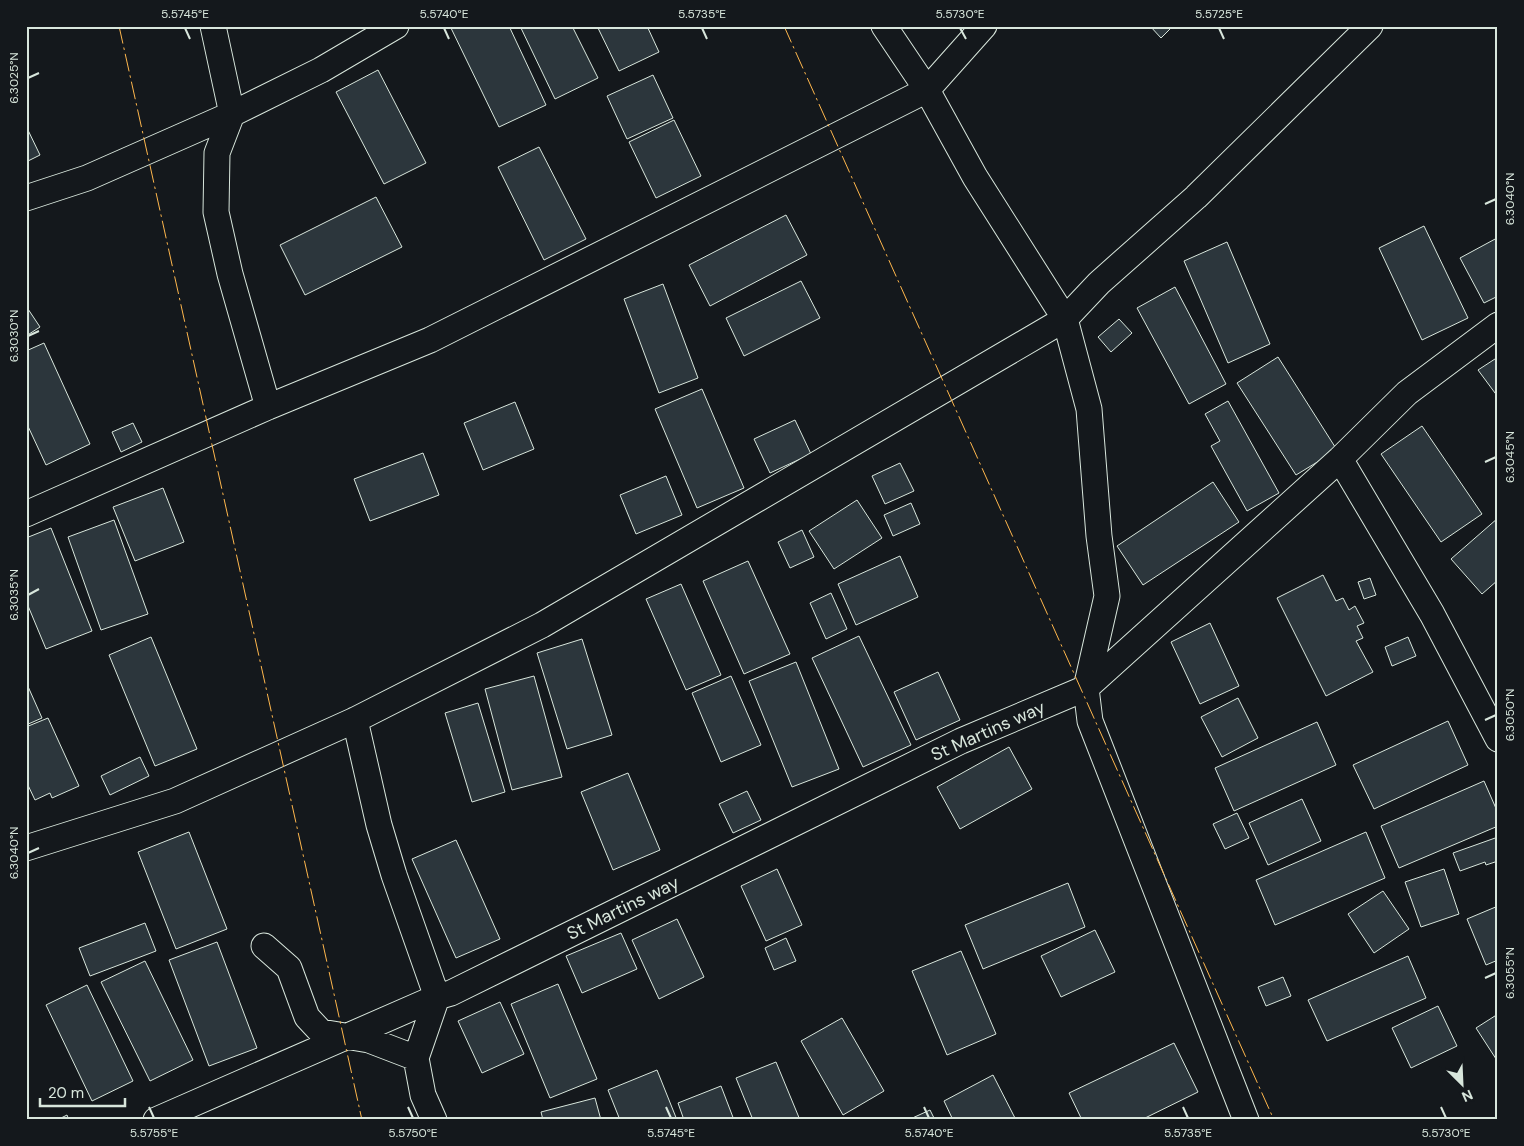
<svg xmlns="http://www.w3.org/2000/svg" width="1524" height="1146" font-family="'DM Sans',sans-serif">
<rect width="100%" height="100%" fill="#14181c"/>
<!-- building -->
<path fill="#2c363c" stroke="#d8e6dc" d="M450,26H509L546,105L499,127Z
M520,26H572L598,78L555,99Z
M597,26H647L659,52L619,71Z
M1150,26H1173L1161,38Z
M378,70L426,163L384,184L336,92Z
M653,75L673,118L627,139L607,96Z
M674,120L701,176L656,198L629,142Z
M26,126L40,155L26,162Z
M539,147L586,239L544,260L498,167Z
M376,197L402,247L305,295L280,245Z
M786,215L807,255L710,306L689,265Z
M1424,226L1468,318L1422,340L1379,248Z
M1497,238L1498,296L1484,303L1460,258Z
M1227,242L1270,344L1228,363L1184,261Z
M801,281L820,318L744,356L726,318Z
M663,284L698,378L659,393L624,299Z
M1175,287L1226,384L1189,404L1137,308Z
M26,306L40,327L26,336Z
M1119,319L1132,333L1111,352L1098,337Z
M44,343L90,444L46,465L26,422V351Z
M1278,357L1337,450L1296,475L1237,383Z
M1498,357V397L1478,370Z
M702,389L744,488L697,508L655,409Z
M1228,401L1279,493L1247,511L1211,446L1220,441L1205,414Z
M515,402L534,449L483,470L464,423Z
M795,420L811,454L770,473L754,439Z
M133,423L142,442L121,452L112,432Z
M1422,426L1482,514L1441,542L1381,454Z
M423,453L439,495L370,521L354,479Z
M900,463L914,491L885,504L872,476Z
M666,476L682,515L636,534L620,495Z
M1213,482L1239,522L1143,585L1117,546Z
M163,488L184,542L135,561L113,507Z
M857,500L882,538L834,569L809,531Z
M911,503L920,524L893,536L884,515Z
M1498,518V580L1482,594L1451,559Z
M114,520L148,614L101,630L68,537Z
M51,528L92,631L46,649L26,601V538Z
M802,530L814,557L790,568L778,542Z
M900,556L918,597L856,625L838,584Z
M748,561L790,654L744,674L703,581Z
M1323,575L1336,601L1343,598L1349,610L1355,606L1364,623L1357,626L1363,638L1356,641L1373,672L1326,696L1277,598Z
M1370,578L1376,595L1364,599L1358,582Z
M681,584L721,675L686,690L646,599Z
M831,593L847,629L826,639L810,603Z
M1210,623L1239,686L1200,704L1171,642Z
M859,636L911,745L863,767L812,658Z
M151,637L197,749L155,766L109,655Z
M1408,637L1416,656L1392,666L1385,647Z
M582,639L612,735L567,749L537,653Z
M796,662L839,769L792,787L749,681Z
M938,672L960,720L916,740L894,692Z
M534,676L562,777L512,790L485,689Z
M731,676L761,745L721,762L692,693Z
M26,682L42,718L26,725Z
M1238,698L1258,738L1222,757L1201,717Z
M478,703L505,792L472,802L445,713Z
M48,718L79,786L52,798L50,793L35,800L26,781V727Z
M1448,721L1468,765L1374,809L1353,765Z
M1317,722L1336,765L1234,811L1215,768Z
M1009,747L1032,789L960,829L937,787Z
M140,757L149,776L110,795L101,776Z
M628,773L660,850L613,870L581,792Z
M1484,781L1498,813V826L1399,868L1381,826Z
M747,791L761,820L733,833L719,804Z
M1302,799L1321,841L1268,865L1249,823Z
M1237,813L1249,838L1225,849L1213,824Z
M189,832L227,929L176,949L138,852Z
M1366,832L1385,878L1275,925L1256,880Z
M1498,837V861L1486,865L1485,862L1460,871L1453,853Z
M456,840L500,939L456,958L412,859Z
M777,869L802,925L766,941L741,886Z
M1444,869L1459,914L1421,927L1405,882Z
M1068,883L1085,927L983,969L965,925Z
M1383,891L1409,929L1374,953L1348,914Z
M1498,906V960L1486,965L1467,919Z
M677,919L704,977L659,999L632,940Z
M145,923L156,951L90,976L79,948Z
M1095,930L1115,972L1061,997L1041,956Z
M621,933L637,969L582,993L566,956Z
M786,938L796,961L774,970L765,948Z
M217,942L257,1048L209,1066L169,960Z
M961,951L996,1034L947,1055L912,971Z
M1408,956L1426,998L1327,1041L1308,1000Z
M145,961L193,1060L150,1081L101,982Z
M1283,977L1291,996L1266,1006L1258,987Z
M558,984L597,1079L550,1098L511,1004Z
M87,985L133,1081L92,1101L46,1005Z
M500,1002L524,1054L482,1073L458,1021Z
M1438,1006L1457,1046L1411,1068L1392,1028Z
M1498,1014V1062L1476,1028Z
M842,1018L884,1091L843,1115L801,1041Z
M1174,1043L1198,1092L1141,1120H1082L1069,1093Z
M776,1062L800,1120H753L736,1078Z
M657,1070L677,1120H620L608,1090Z
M993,1075L1016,1120H953L944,1101Z
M721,1086L734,1120H684L678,1103Z
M595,1098L601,1120H543L541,1112Z
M930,1110L935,1120H908Z
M67,1115L69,1120H57Z"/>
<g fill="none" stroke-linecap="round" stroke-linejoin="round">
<defs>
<path id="minor" d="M213,26L232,114L217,153L216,212L230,274L268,407
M884,26L927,90L975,177L1065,319L1089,409L1099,536L1107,596L1086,688L1090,721L1246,1120
M26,198L87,178L232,114L321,70L396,26
M1340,459L1432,614L1498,739
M26,514L268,407L430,340L927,90L984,26
M355,720L379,825L394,875L437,997L416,1058L423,1095L434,1120
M26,848L175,801L355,720L542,625L1065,319L1099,283L1196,197L1370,26
M264,946L289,968L307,1017L321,1032L369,1040L416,1058
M156,1120L437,997L451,993L961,741L1086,688L1340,459L1407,393L1498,325"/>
</defs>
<!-- minor casing -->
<use href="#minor" stroke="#d8e6dc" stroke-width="27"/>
<!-- minor -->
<use href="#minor" stroke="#14181c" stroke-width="25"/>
<!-- power -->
<path stroke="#ffb74d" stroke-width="1" stroke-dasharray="18 4 2.5 4" stroke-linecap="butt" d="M119,26L362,1120
M784,26L1274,1120"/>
</g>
<!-- ticks -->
<path fill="none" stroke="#d8e6dc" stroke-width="2" d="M185,28L190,39M444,28L449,39M702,28L707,39M960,28L966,39M1219,28L1224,39M28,78L39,73M1485,204L1496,199M28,336L39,331M1485,462L1496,457M28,595L39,589M1485,720L1496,715M28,853L39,848M1485,978L1496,973M149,1107L154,1118M408,1107L413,1118M666,1107L671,1118M924,1107L929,1118M1183,1107L1188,1118M1441,1107L1446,1118"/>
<g text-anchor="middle" stroke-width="4" stroke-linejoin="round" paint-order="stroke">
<!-- street labels -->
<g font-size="18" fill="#d8e6dc" stroke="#14181c">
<text transform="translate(988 731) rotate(-24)" y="6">St Martins way</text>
<text transform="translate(623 908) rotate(-26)" y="6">St Martins way</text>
</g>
</g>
<!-- border -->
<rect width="1524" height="1146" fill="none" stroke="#14181c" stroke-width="55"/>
<!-- north arrow -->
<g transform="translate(1462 1084) rotate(156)" stroke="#14181c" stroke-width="4" paint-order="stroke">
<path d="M0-4L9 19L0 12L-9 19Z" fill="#d8e6dc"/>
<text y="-8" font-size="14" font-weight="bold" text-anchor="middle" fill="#d8e6dc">N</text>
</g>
<!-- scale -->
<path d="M40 1098v8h85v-8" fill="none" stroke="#d8e6dc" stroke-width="2.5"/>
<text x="48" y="1098" font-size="15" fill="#d8e6dc" stroke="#14181c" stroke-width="4" paint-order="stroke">20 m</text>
<rect x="28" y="28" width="1468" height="1090" fill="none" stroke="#d8e6dc" stroke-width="2"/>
<g font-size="12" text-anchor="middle" fill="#d8e6dc">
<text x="185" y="18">5.5745°E</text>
<text x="444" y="18">5.5740°E</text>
<text x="702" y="18">5.5735°E</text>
<text x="960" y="18">5.5730°E</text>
<text x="1219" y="18">5.5725°E</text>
<text transform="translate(14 78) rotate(-90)" y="4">6.3025°N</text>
<text transform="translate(1510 199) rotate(-90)" y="4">6.3040°N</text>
<text transform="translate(14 336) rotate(-90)" y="4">6.3030°N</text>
<text transform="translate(1510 457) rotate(-90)" y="4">6.3045°N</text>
<text transform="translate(14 595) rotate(-90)" y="4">6.3035°N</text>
<text transform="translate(1510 715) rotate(-90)" y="4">6.3050°N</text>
<text transform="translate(14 853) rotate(-90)" y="4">6.3040°N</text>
<text transform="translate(1510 973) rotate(-90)" y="4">6.3055°N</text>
<text x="154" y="1137">5.5755°E</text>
<text x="413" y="1137">5.5750°E</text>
<text x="671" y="1137">5.5745°E</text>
<text x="929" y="1137">5.5740°E</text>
<text x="1188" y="1137">5.5735°E</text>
<text x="1446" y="1137">5.5730°E</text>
</g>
</svg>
